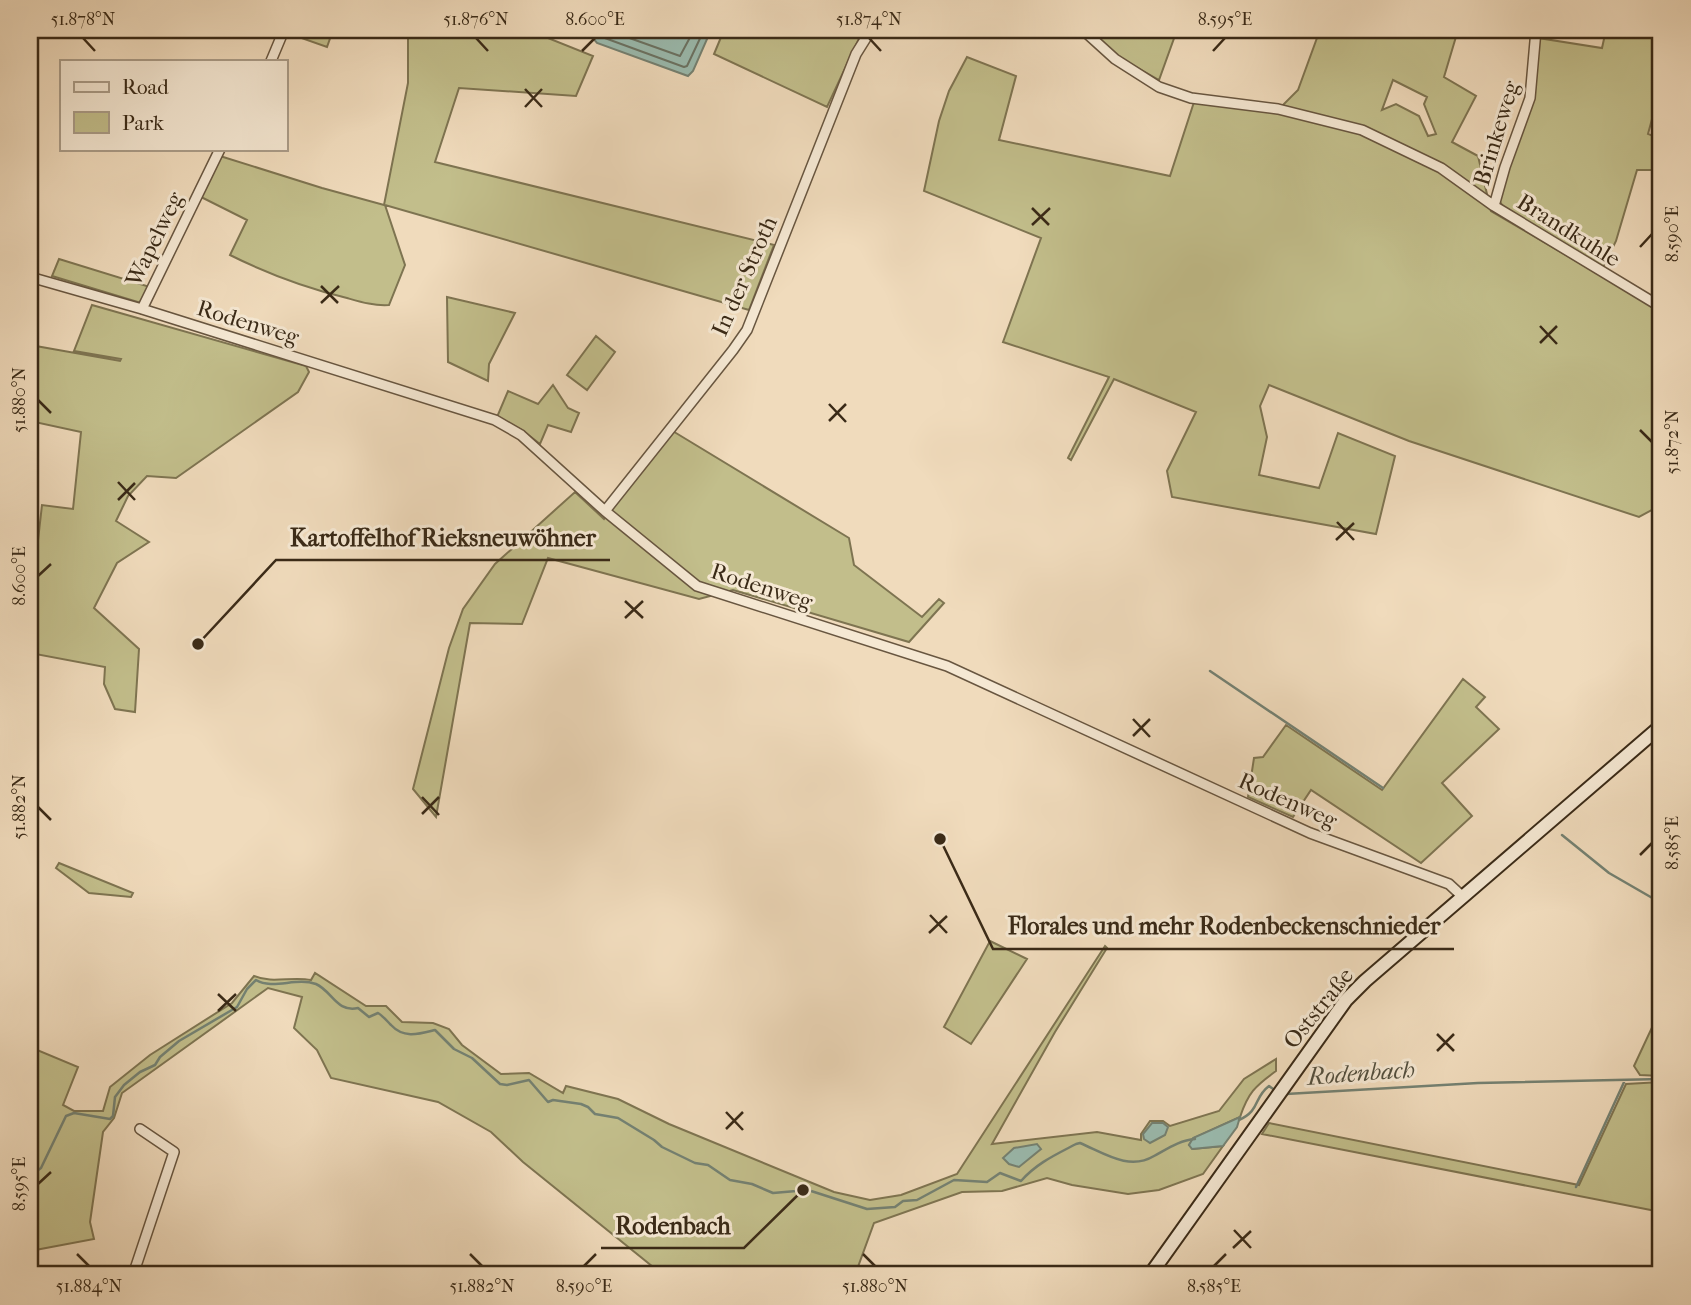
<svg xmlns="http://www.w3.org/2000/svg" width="1691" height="1305" font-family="'IM FELL French Canon',serif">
<rect width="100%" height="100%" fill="#f0dbbc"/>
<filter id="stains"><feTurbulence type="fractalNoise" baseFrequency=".00286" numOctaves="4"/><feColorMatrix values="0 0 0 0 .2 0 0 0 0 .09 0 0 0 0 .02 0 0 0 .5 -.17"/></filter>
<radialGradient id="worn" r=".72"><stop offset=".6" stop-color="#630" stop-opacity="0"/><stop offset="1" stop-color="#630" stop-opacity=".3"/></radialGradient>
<!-- green -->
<path fill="#c2be8b" stroke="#7e7451" stroke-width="2" fill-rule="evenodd" d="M288,30H333L327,47L290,34Z
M408,30H528L593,56L576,96L459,88L435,162L774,245L749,310L385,205L405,265L389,305C374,306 361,302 347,298C306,288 268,274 230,255L247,220L201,197L220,156L322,188L384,205L408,83Z
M724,30H863L827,107L714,54Z
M1090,30H1177L1159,80L1113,54Z
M1316,30H1458L1444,77L1476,96L1452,142L1478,156L1491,211L1661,311V505L1639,517L1409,441L1269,385L1260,406L1267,437L1259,475L1319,488L1338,433L1395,456L1376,534L1172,497L1167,471L1196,412L1114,379L1071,460L1068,458L1109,377L1003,342L1041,238L924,191L939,121L949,91L967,57L1016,76L999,140L1170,176L1194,102L1276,112L1298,90L1317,38L1321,33ZM1393,80L1427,97L1424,104L1436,134L1428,136L1419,116L1396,104L1382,110Z
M1606,30H1661V86L1648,134L1661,139V170H1637L1616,241L1602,269L1505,209L1500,202V191L1520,135L1538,38L1602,48Z
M59,259L150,287L141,303L52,276Z
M447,297L515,313L489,364L488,381L448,362Z
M92,305L306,366L309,372L298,392L176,478L147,476L128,496L116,521L149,542L117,563L94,608L139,649L135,712L115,709L104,684L105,667L30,653V611L42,505L73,509L81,432L30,421V345L120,361L121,359L74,351Z
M596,336L615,352L587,390L567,375Z
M553,385L568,408L579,413L571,432L548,425L540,444L522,430L497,417L508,391L538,404Z
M671,430L849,538L854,565L922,617L939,599L944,603L909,642L733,590L699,599L548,558L522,624L470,623L436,817L413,789L449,648L463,609L495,564L575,492L604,519Z
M1463,679L1485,697L1476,707L1499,729L1442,783L1472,816L1421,863L1311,790L1293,817L1248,797L1254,758L1263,757L1286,725L1382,790Z
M59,863L133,893L131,897L89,893L56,868Z
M990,941L1027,959L971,1044L944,1027Z
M1105,946L1107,948L1055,1032L992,1144L1097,1132L1141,1140V1134L1150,1121H1163L1170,1126L1219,1111L1244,1079L1276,1059V1071C1255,1086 1248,1093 1240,1117L1194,1138L1189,1145L1193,1149L1223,1146L1203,1174L1159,1190L1128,1194L1072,1185L1047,1178L1002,1191L962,1192L874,1223L855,1275H663L523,1162L491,1132L438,1102L331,1078L317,1050L294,1028L302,997L268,988L122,1093L114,1118L103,1132L90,1222L94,1239L30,1251V1047L78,1067L63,1105L74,1111H103L110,1087L150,1055L232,1003L254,976C272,984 292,976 311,980L315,973L366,1006H386L402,1022L433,1023L449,1029L462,1045L501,1074L529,1073L563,1093L566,1086L618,1099L669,1124L834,1192L870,1200L901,1195L957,1174Z
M1661,1019V1076L1640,1075L1634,1066L1655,1021Z
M1661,1082V1212L1262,1134L1269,1123L1579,1185L1626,1084Z"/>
<!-- water -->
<path fill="#9abbaf" stroke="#748172" stroke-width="2" d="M586,30H711L693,71L688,76L597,43Z
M1240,1117L1237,1127L1223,1146L1192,1149L1189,1145L1193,1138Z
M1152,1123H1163L1168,1127L1165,1135L1150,1143L1144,1139L1143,1134Z
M1037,1144L1041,1149L1019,1167L1009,1164L1003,1158L1014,1148Z"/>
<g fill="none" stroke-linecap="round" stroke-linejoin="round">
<!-- shore -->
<path stroke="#6a7263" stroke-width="2" d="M595,30L602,37L684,67L687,66L704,30
M607,30L680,56L694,30"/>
<!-- stream -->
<path stroke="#748172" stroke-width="2.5" d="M1210,671L1383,788
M1562,835L1609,873L1661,903
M1286,1094L1478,1083L1661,1079
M1239,1120C1261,1110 1253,1098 1269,1086L1276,1091
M30,1176L41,1168L66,1116L74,1113L110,1119L113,1116L115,1097L124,1085L140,1072L155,1065L160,1057L179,1041L237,1007L247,989L256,980C273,990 296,977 316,984C332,991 337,1013 358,1008L369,1017L378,1013C383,1016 386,1020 391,1025C404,1039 419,1034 435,1030L454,1049L472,1058L500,1084L507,1085L529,1080L548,1102L553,1100L581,1104L588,1107L595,1114L618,1118L654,1140L662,1147L695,1163L708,1165L730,1180L752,1184L773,1193L808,1190L867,1209L895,1207L903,1201L917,1200L954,1180L987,1182L1000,1173L1021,1181C1037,1163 1055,1155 1076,1144L1080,1143C1104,1153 1129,1171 1154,1156C1167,1149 1180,1140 1195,1139
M1576,1187L1625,1080"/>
<defs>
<path id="minor" d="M1083,30L1115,59L1159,87L1191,98L1278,109L1362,130L1441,168L1494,206L1661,307
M271,61L284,30
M1494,206L1505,167L1530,98L1536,30
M30,277L142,309L495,420L521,435L605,511L697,586L947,666L1310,833L1449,884L1463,897
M142,309L220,149
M605,511L733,350L747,330L856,54L871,30
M133,1275L174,1152L140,1129"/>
<path id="secondary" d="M1150,1275L1346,1000L1365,981L1661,726"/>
</defs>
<!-- minor casing -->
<use href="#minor" stroke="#685640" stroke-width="12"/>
<!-- secondary casing -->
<use href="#secondary" stroke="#3a2a17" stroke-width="16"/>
<!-- minor -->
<use href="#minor" stroke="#f5e8d3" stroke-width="9"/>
<!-- secondary -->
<use href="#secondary" stroke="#f5e8d3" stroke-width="12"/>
</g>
<!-- ticks -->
<path fill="none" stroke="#3a2a17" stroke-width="2.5" d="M83,38L95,51M476,38L488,51M869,38L881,51M582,51L595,38M1213,51L1225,38M525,89L542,107M525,107L542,89M1032,208L1049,225M1032,225L1050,208M1640,247L1652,234M321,286L338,303M321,303L339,286M1540,326L1557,344M1540,343L1557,326M38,400L51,413M829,404L846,422M829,421L846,404M1640,430L1652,442M118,482L135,500M118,500L135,483M1337,522L1354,540M1336,540L1354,523M38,576L51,564M625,601L643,618M625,618L643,601M1133,719L1150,737M1133,736L1150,719M422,797L439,815M38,807L51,820M422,814L439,797M1640,855L1652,843M930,915L947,933M929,933L947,916M218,994L236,1011M218,1011L236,994M1437,1034L1454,1051M1437,1051L1454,1034M726,1112L743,1130M726,1129L743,1112M38,1184L51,1172M1234,1230L1251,1248M1233,1248L1251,1231M77,1254L89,1266M470,1254L482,1266M863,1254L875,1266M584,1266L596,1254M1214,1266L1226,1254"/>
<g text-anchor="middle" stroke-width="6" stroke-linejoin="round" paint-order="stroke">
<!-- street labels -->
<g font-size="23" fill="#3a2a17" stroke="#f5e8d3">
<text transform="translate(1496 133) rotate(-73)" y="8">Brinkeweg</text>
<text transform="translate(1569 230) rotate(32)" y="8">Brandkuhle</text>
<text transform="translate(154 239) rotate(-64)" y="8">Wapelweg</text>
<text transform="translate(744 276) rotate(-66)" y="8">In der Stroth</text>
<text transform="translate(248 322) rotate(17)" y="8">Rodenweg</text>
<text transform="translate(762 586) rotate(18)" y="8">Rodenweg</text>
<text transform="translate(1288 800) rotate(24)" y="8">Rodenweg</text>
<text transform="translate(1318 1008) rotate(-51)" y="8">Oststraße</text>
</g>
<!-- water labels -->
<g font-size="24" font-style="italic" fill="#524e3d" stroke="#f5e8d3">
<text transform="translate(1361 1073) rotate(-4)" y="8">Rodenbach</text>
</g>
</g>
<!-- callouts -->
<path fill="none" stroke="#3a2a17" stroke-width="2.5" d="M198 644L276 560H610M940 839L993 949H1454M803 1190L744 1248H601"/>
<g fill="#3a2a17" stroke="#f5e8d3" stroke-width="2.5">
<circle cx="198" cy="644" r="7"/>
<circle cx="940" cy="839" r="7"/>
<circle cx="803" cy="1190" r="7"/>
</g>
<g font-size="24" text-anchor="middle" font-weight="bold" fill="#3a2a17" stroke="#f5e8d3" stroke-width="6" stroke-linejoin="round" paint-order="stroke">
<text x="443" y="546">Kartoffelhof Rieksneuwöhner</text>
<text x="1224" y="934">Florales und mehr Rodenbeckenschnieder</text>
<text x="673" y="1234">Rodenbach</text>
</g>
<!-- margin -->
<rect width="1691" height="1305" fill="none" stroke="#f0dbbc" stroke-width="77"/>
<!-- legend -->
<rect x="60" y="60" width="228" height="91" fill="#f5e8d3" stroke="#aa9c88" stroke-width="2"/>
<rect x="74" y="82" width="35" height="10" fill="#f5e8d3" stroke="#aa9c88" stroke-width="2"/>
<text x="122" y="94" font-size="21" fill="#3a2a17">Road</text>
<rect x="74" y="112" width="35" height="21" fill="#c2be8b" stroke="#aa9c88" stroke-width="2"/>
<text x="122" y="130" font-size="21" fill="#3a2a17">Park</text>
<rect x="38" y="38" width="1614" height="1228" fill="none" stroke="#3a2a17" stroke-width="2.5"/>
<g font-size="18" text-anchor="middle" fill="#3a2a17">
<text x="83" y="25">51.878°N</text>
<text x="476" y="25">51.876°N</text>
<text x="595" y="25">8.600°E</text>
<text x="869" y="25">51.874°N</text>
<text x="1225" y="25">8.595°E</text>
<text transform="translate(1672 234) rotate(-90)" y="6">8.590°E</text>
<text transform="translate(19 400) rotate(-90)" y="6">51.880°N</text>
<text transform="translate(1672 442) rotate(-90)" y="6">51.872°N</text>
<text transform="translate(19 576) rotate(-90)" y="6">8.600°E</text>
<text transform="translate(19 807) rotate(-90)" y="6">51.882°N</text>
<text transform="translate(1672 843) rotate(-90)" y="6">8.585°E</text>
<text transform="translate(19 1184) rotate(-90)" y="6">8.595°E</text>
<text x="89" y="1292">51.884°N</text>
<text x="482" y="1292">51.882°N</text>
<text x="584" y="1292">8.590°E</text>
<text x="875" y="1292">51.880°N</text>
<text x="1214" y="1292">8.585°E</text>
</g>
<rect width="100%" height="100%" filter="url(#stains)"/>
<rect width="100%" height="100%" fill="url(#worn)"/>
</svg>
